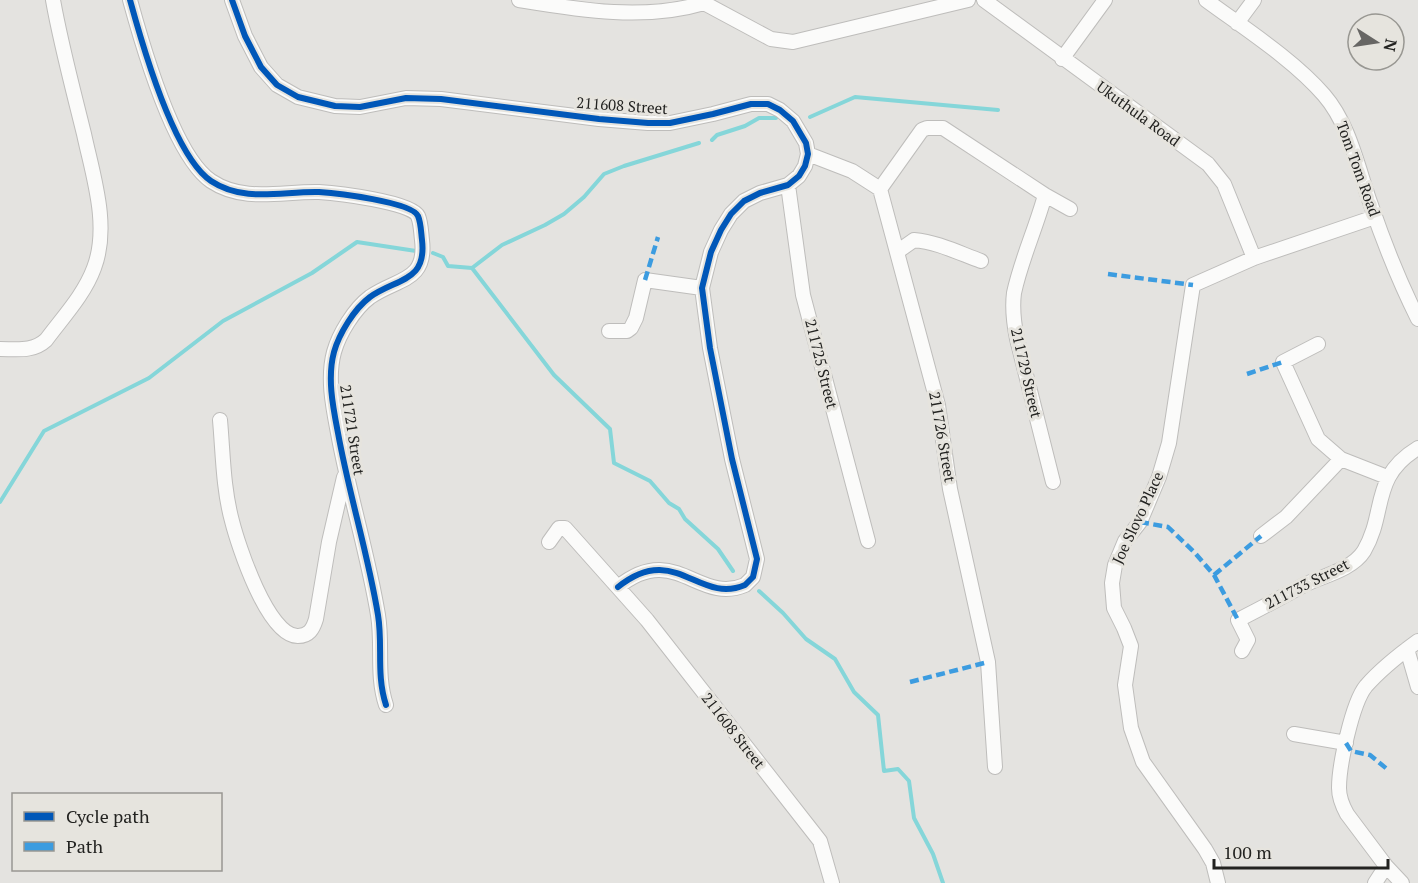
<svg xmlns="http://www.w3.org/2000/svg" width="1418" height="883" font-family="'PT Serif',serif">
<rect width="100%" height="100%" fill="#e4e3e0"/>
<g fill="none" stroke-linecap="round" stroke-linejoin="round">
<!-- stream -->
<path stroke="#85d6d9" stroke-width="4" d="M810,117L855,97L998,110
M712,140L717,135L745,126L759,118H776
M433,253L443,257L448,266L472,268L554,375L610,429L614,463L650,481L669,503L679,509L685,519L718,549L733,571
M472,268L502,245L545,225L564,214L584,197L604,174L624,166L699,143
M0,502L44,431L149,378L223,321L312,273L357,242L416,251
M759,591L783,613L806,639L835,659L854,692L878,715L884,771L898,769L909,781L914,818L933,854L943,883"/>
<defs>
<path id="minor" d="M130,0C142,44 174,156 211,181C244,203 282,191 319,192C336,193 412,202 418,216C421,223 421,232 422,240C427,282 397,278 370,297C354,309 339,334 334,352C327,378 333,407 338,433C349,494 368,554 378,615C383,645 376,675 386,705
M232,0L245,36L261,67L277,85L298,97L335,106L360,107L406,98L441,99L599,119L648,123H670L713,114L751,104H768L780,110L793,121L806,143L808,154L805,166L799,176L788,185L760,193L744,201L731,214L721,230L711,252L702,288L710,348L732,459L757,559L753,577L745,585C698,605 675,541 618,587
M519,0C580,10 644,21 704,3
M703,0L704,3L771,39L793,42L968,0
M984,0L1208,164L1224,184L1254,258
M1206,0C1244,28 1294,60 1324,95C1350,125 1358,169 1371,205C1384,243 1400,283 1418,319
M1237,23L1254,0
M1062,59L1105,0
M808,154L852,171L880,189L938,405L950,489L988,662L995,767
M788,185L803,295L868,541
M880,189L922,130L927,128H943L1045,195L1070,209
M1045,195C1036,228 1021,260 1014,293C1012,308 1014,324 1017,339L1053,482
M897,252L914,240C937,242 959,253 981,261
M609,331H627L631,328L636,318L645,280L702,288
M1318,344L1283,362L1318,439L1341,459L1387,477
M0,349C17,349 33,352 46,340C63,317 84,295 94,268C110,226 93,176 84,134C73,89 61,45 53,0
M220,420C223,453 223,488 232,521C238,545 268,637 298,636C309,636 313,629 316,619L329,542L344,477
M1261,536L1286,517L1341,459
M549,542L559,528H565L647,620L820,841L832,883
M1407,649L1418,687
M1242,651L1248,640L1238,620C1260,609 1282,597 1304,585C1322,576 1352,570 1364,551C1387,512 1370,477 1418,448
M1294,734L1346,743
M1218,883L1213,863L1205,849L1143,762L1131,728L1125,685L1131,646L1124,628L1114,608L1112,583L1115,565L1125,541L1140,522L1159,477L1169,443L1193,285L1254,258L1375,217
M1375,883L1386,866
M1402,883L1386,866L1347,814C1342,805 1339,798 1339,788C1339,766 1352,703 1366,686C1380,670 1400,654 1418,641"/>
</defs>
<!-- minor casing -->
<use href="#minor" stroke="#bebdbb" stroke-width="16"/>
<!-- minor -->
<use href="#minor" stroke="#fbfbfa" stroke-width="14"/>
<!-- quiet -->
<path stroke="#3c9ce0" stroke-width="4.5" stroke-dasharray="9 4.5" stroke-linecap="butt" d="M1108,274L1193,285
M645,280L658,237
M1247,374L1283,362
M1140,522L1168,527L1195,553L1214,575L1238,620
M1214,575L1261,536
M910,682L988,662
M1346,743L1351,751L1370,755L1387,769"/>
<defs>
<path id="cycleway" d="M130,0C142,44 174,156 211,181C244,203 282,191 319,192C336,193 412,202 418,216C421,223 421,232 422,240C427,282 397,278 370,297C354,309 339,334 334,352C327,378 333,407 338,433C349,494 368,554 378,615C383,645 376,675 386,705
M232,0L245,36L261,67L277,85L298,97L335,106L360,107L406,98L441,99L599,119L648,123H670L713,114L751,104H768L780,110L793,121L806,143L808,154L805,166L799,176L788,185L760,193L744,201L731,214L721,230L711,252L702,288L710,348L732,459L757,559L753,577L745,585C698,605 675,541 618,587"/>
</defs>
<!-- cycleway casing -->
<use href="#cycleway" stroke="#e6e4de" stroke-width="10"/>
<!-- cycleway -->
<use href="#cycleway" stroke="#0057b8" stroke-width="6"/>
</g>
<g text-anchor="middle" stroke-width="6" stroke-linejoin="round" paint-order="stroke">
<!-- street labels -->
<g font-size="15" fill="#232321" stroke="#e6e4de">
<text transform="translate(622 106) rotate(4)" y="5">211608 Street</text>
<text transform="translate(1138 114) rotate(36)" y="5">Ukuthula Road</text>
<text transform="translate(1358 169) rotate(70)" y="5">Tom Tom Road</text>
<text transform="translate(821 364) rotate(76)" y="5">211725 Street</text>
<text transform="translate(1026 373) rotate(77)" y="5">211729 Street</text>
<text transform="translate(352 430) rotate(81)" y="5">211721 Street</text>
<text transform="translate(942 437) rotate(80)" y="5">211726 Street</text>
<text transform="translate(1138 518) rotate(-65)" y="5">Joe Slovo Place</text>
<text transform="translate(1307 584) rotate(-27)" y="5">211733 Street</text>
<text transform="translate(733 731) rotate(52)" y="5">211608 Street</text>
</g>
</g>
<!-- legend -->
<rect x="12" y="793" width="210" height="78" fill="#e6e4de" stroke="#989792" stroke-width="1.5"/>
<rect x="24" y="812" width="30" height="9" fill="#0057b8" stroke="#989792" stroke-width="1.5"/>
<text x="66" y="823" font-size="18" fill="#232321">Cycle path</text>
<rect x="24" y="842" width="30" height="9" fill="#3c9ce0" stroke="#989792" stroke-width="1.5"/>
<text x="66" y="853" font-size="18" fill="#232321">Path</text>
<!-- north arrow -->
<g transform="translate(1376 42) rotate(102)"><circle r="28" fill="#e6e4de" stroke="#989792" stroke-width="1.5"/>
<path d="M0-4.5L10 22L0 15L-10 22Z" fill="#676664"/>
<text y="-9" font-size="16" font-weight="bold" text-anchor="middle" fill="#232321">N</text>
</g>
<!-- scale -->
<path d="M1214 859v9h174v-9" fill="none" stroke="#232321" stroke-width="3"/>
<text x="1223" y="859" font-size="18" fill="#232321" stroke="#e6e4de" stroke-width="4.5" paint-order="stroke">100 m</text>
</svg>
